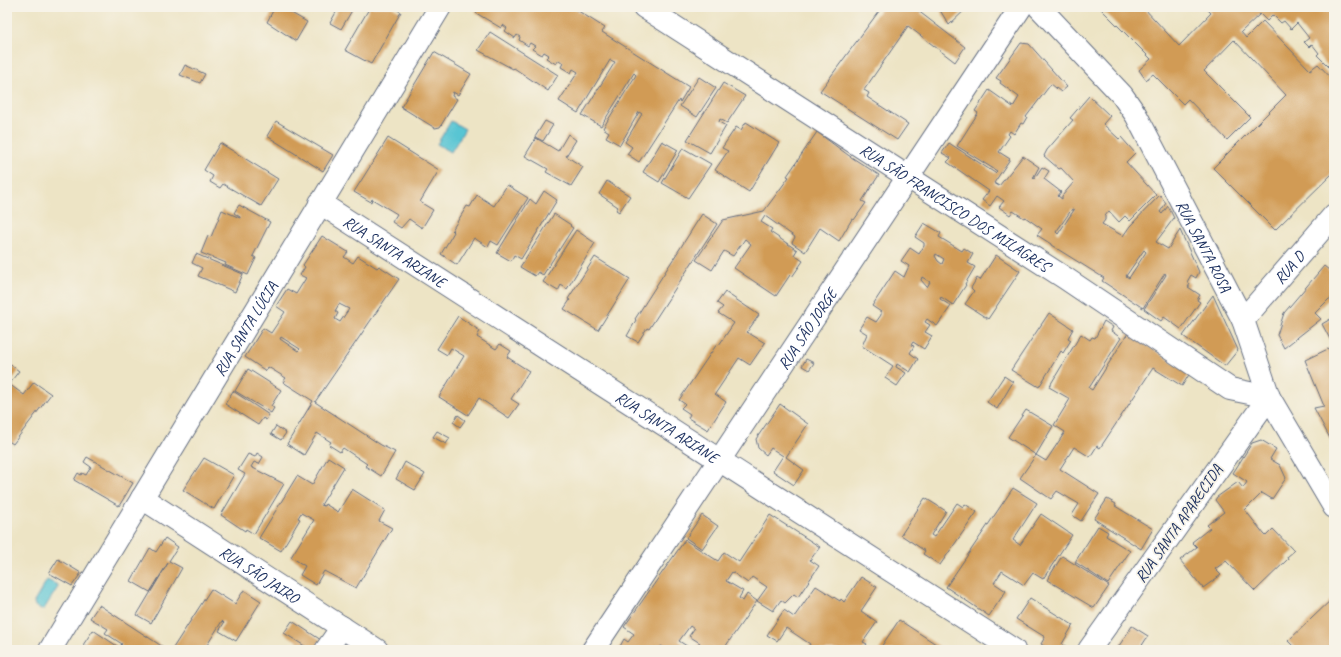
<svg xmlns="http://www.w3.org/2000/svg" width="1341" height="657" font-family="Caveat,sans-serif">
<rect width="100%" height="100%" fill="#f7f3e8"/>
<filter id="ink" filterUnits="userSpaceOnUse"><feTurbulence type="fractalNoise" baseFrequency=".025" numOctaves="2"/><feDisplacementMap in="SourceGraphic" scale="8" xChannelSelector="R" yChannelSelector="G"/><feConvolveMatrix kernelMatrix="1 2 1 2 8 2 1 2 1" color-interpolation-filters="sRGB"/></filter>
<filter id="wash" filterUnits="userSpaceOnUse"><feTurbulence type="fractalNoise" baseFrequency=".012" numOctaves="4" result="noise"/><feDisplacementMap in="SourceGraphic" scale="16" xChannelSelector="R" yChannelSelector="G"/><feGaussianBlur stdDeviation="0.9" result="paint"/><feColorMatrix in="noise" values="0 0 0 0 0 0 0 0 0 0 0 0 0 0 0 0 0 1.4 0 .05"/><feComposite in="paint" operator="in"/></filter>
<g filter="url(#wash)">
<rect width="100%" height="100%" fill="#ede4c5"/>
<!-- water -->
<path fill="#59c5d3" stroke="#3a7a98" d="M451,121L465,129L451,152L437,144Z
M47,580L58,585V587L44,609L41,610L35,606L34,602Z"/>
<g id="blocks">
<!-- building -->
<path fill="#d19b55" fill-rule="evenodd" d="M275,7H281L307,22L296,41L267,22Z
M339,7H354L341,29L330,23Z
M370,7H392L401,12L371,64L345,50Z
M474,7H572L605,28L602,32L689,87L680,102L679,100L639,162L627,154L632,147L625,142L642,114L639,112L620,145L606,137L609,132L603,128L636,75L634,73L601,126L582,115L615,62L610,60L578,113L559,101L578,72L573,69L571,73L561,67L563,63L559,60L556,64L546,58L549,55L544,52L542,55L532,49L535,46L530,43L528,46L519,40L520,37L517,35L515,38L505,31L507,28L503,25L501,28L476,13L477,11L473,9Z
M882,7H919L917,10L965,47L955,62L908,26L864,90L869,93L867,97L908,124L897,140L820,91Z
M938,7H968L949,25Z
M1099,7H1143L1179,46L1211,13L1205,7L1216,8L1217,7H1334V70L1333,71L1317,55L1319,53L1312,44L1309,47L1304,42L1309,38L1297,23L1291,29L1284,21L1281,23L1273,15L1267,21L1260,14L1241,32L1246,38L1263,21L1310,70L1318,64L1334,81V172L1275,230L1213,168L1286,95L1234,40L1204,71L1250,117L1227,140L1188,99L1183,104L1153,74L1146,80L1139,70L1151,59Z
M490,32L558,75L548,91L514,68L513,69L478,50Z
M1021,43L1029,44L1067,87L1061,92L1051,84L1026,117H1027L1023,124L1021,123L1014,134L1010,131L1008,134L1010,136L999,152L1010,159L994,183L999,186L1023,156L1039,167L1033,178L1034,179L1042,167L1049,171L1044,179L1061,192L1058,196L1062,199V196L1074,182L1061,168L1059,169L1044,156L1047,150L1073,120L1070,118L1089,96L1110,116L1103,124L1119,139L1121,137L1135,153L1126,162L1156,195L1130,221L1125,216L1119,222L1109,211L1105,216V220L1102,224L1123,236L1130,226L1160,195L1166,203L1160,212L1162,214L1168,206L1174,218L1156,242L1168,249L1180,230L1199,272L1196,278L1191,275L1187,282L1190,284L1188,287L1200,295L1197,300L1200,302L1181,329L1164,317L1161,321L1144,309L1166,275L1165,273L1143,308L1102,281L1104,278L1051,245V244L1037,235L1042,229L1025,217L1024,218L1013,211L1010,215L999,207L1004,201L997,196L990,206L982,200L989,191L947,162L951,158L942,153L949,143L995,173L997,171L957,146L978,113L975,111L989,90L1013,107L1019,97L1000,83L1001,81L996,78ZM1072,209L1074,210L1058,234L1056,232ZM1144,250L1146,252L1129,278L1126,276Z
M434,52L471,74L458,95L453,92L452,96L457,99L440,127L435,128L401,107Z
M185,65L205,74L200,83L180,75Z
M699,77L716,88L697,117L680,106Z
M723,83L745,96L727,123L720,119L719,122L726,126L710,153L687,140Z
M276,121L333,155L323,171L267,136Z
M545,121L553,125L543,141L535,137Z
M746,122L779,143L749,192L715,170L728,151L722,148L736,127L741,130Z
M817,132L848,155L879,175L862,201L866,203L854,220L852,219L839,241L820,228L805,252L792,243L795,237L765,216L761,222L772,229L770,232L797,250L794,255L803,261L792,277L790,275L776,296L734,268L751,244L745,239L733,256L724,251L712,270L696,260L723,220L764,211L789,177L787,176Z
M568,134L576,140L566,156L583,167L571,186L546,172L548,169L525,156L536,138L558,151Z
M388,138L439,170L420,202L433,210L422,228L409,219L401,228L392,222L397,214L372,199L371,202L354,192Z
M662,141L678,150L659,182L643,172Z
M220,143L278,179L261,206L223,184L220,188L210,182L213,176L204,170Z
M683,148L711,164L688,198L662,183Z
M607,181L630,196L619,212L616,210L618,207L599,194Z
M507,185L528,198L498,245L491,241L488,247L474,238L457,265L441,254L454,232L452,230L467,206L470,207L477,195L494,206Z
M544,191L557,200L521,259L514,255L511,261L497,253L530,199L536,204Z
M239,205L270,222L253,256L256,258L248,275L225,265L226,263L201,253L208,236L211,237L222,210L240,218V217L234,213Z
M554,214L571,225L570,226L573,228L543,275L538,272L535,276L520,267Z
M702,214L717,224L649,329L647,328L638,342L627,336L636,320L635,319Z
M924,223L941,233L939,237L962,251L964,248L973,254L968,263L975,267L965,284L966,285L953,305L941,297L940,299L951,306L937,326L927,319L925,322L930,325L925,332L932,336L924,349L913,342L911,345L914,346L910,353L918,359L910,372L897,364L896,367L906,373L897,386L885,378L893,366L862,346L867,334L859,329L867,317L876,322L881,315V312L872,306L895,271L904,277L909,266L901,261L910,248L919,254L924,246V243L915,237ZM936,254L944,259L942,264L938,261L935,256ZM922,277L930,282L927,287L921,280Z
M576,230L595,243L567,289L561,285L558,291L543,282Z
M322,236L348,252L344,257L353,263L358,256L377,268L379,266L399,279L315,402L381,445L395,452L381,476L365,466L367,464L343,448L340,452L329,445L331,442L317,433L304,455L287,444L313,401L283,382L286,378L268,367L266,371L245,357L263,328L271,333L285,312L276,306L287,289L296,294L306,278L300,275L305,267L303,265ZM339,304L349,309L340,322L335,319L338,313L335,311ZM281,337L300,349L298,351L280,339Z
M196,254L243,274L235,292L198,276L202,268L192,263Z
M996,255L1020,271L988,319L965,304L974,291L971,288L977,278L980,280Z
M595,257L630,279L598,330L564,309L570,300L568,299Z
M1324,266L1334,274V298L1329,299L1315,313L1321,319L1284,348L1277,335L1284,313Z
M725,292L759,315L747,332L765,343L750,365L739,358L715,394L726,402L708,430L688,418L690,414L681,408L685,404L679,400L717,344L719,345L734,323L718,313L723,307L717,303Z
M1213,295L1238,350L1225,366L1183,336Z
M1049,313L1073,329L1068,338L1071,340L1063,353L1061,351L1039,387L1011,370Z
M458,316L480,331L477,337L496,349L500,344L511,351L507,357L529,371L511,399L519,404L509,418L479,398L468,415L439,397L464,356L451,348L447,355L437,349Z
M1334,317V339L1331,341L1322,324Z
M1104,321L1113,327L1111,331L1121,338L1089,388L1092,390L1128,333L1190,373L1182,386L1153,368L1100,448L1097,446L1090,457L1074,447L1060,469L1099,494L1081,521L1072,515L1079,504L1057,491L1051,499L1020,478L1036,455L1008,437L1026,410L1053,426L1036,455L1046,461L1065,432L1054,425L1070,399L1049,387L1081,334L1090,340L1092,337L1095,338Z
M1334,346V446L1314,408L1324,406L1305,360Z
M806,359L814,363L809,370L802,366Z
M7,362L19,371L9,384L24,395L34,382L51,394L13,444L7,440Z
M248,369L281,390L271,406L274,408L271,413L235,391Z
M1004,376L1013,382L997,409L987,402Z
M233,391L269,415L266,420L263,418L258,425L225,404Z
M780,404L808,424L786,457L804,470L794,485L773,471L783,456L771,448L766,455L758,448L756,439Z
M458,415L465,420L460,427L453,422Z
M276,426L286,433L281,440L271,434Z
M437,431L450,438L446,444L433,437Z
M1261,440L1276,449L1270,459L1280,465L1286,478L1272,499L1262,493L1245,510L1264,534L1266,536L1273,529L1294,551L1287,557L1288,559L1255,591L1226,561L1215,569L1221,575L1203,588L1180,560L1197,547L1192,542L1210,528L1207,525L1224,512L1215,500L1217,497L1238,482L1243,488L1247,482L1233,473L1252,443Z
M257,453L263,457L259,464L254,462L251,467L284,484L254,534L246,529L245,531L221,515L245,474L238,470L248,454L255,457Z
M87,457L133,483L119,506L74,480L78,473L81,475L82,473L86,475L91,467L84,462Z
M328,457L344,467L321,505L324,506L325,504L338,512L352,489L385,510L379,521L392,528L356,588L324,571L316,585L300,575L305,566L291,557L314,520L301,513L298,518L300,519L281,551L259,538L297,476L312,485Z
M204,458L234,475L214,509L183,490Z
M405,462L425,474L415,490L396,479Z
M1013,488L1037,503L1013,540L1020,545L1041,514L1072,535L1043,579L1033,573L1024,585L1002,571L994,583L1006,591L989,616L946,587Z
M925,498L946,511L931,535L934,537L957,503L963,507L965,504L977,512L940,565L923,554L925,551L901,535Z
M1107,499L1116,504L1115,506L1153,529L1141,549L1094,519Z
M702,515L718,526L702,549L686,538Z
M770,515L820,547L810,560L819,566L798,597L794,594L785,603L781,600L773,611L757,601L767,587L752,577L748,583L732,572L726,581L743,591L739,598L743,601L747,594L757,601L723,650H700L696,648L700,643L689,636L694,629L690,626L679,641L693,650H668L661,646L659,650H618L624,639L628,642L634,634L624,627L685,540L718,561L724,552L739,562Z
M1098,526L1108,532L1106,536L1130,551L1108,584L1075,562Z
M165,538L178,547L169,561L182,568L151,623L137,615L168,563L150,592L131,581L150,548L156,552Z
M1062,556L1109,586L1094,608L1047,580Z
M58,559L81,573L72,586L49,573Z
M861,577L877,587L861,611L877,622L863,642L867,644L863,650H807L810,644L786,628L777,641L767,635L784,610L794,617L816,586L840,601L841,599L844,602Z
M211,589L235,604L244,590L261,601L236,641L219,631L224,623L222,621L204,650H177L173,648Z
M1334,597V650H1297L1288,641Z
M1030,598L1073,625L1062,644L1069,648L1068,650H1050L1041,644L1045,637L1016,619Z
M99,605L160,645L169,650H126L120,646L122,644L105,633L108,629L90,618Z
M899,620L942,648L941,650H879Z
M292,621L321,640L314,650H311L284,633Z
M1132,626L1148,636L1139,650H1119L1117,649Z
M93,630L123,650H90L83,645Z"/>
</g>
</g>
<g filter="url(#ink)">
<use href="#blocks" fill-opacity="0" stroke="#646e82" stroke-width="1"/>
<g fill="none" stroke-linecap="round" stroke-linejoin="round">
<defs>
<g id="minor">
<path id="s1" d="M644,7L1065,278L1230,389L1269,397L1089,650"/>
<path id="s2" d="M1039,7L1122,95L1136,115L1243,320L1269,397L1334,507"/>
<path id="s3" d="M320,203L1014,650"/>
<path id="s4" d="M1243,320L1334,215"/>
<path id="s5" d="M142,498L377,650"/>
<path id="s6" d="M50,650L440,7"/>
<path d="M326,650L342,627"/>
<path id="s7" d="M593,650L1021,7"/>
</g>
</defs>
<!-- minor casing -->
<use href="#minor" stroke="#646e82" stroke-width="24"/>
<!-- minor -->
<use href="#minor" stroke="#fff" stroke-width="22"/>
</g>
</g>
<g text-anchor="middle" stroke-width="3.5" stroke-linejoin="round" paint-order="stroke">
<!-- street labels -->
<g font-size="16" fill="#1b2f5e" stroke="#f7f3e8">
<text dy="6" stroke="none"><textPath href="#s1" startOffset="370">RUA SÃO FRANCISCO DOS MILAGRES</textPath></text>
<text dy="6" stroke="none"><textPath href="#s2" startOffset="293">RUA SANTA ROSA</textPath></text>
<text dy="6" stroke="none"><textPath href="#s3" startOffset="89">RUA SANTA ARIANE</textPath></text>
<text dy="6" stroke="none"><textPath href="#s4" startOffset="70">RUA D</textPath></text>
<text dy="6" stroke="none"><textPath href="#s6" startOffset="376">RUA SANTA LÚCIA</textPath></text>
<text dy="6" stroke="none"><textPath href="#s7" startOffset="386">RUA SÃO JORGE</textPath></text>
<text dy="6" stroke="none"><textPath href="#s3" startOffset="413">RUA SANTA ARIANE</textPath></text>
<text transform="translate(1178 523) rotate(-55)" y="6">RUA SANTA APARECIDA</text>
<text dy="6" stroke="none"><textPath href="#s5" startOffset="140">RUA SÃO JAIRO</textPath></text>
</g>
</g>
<!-- margin -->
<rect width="1341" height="657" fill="none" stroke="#f7f3e8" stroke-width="24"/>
</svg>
